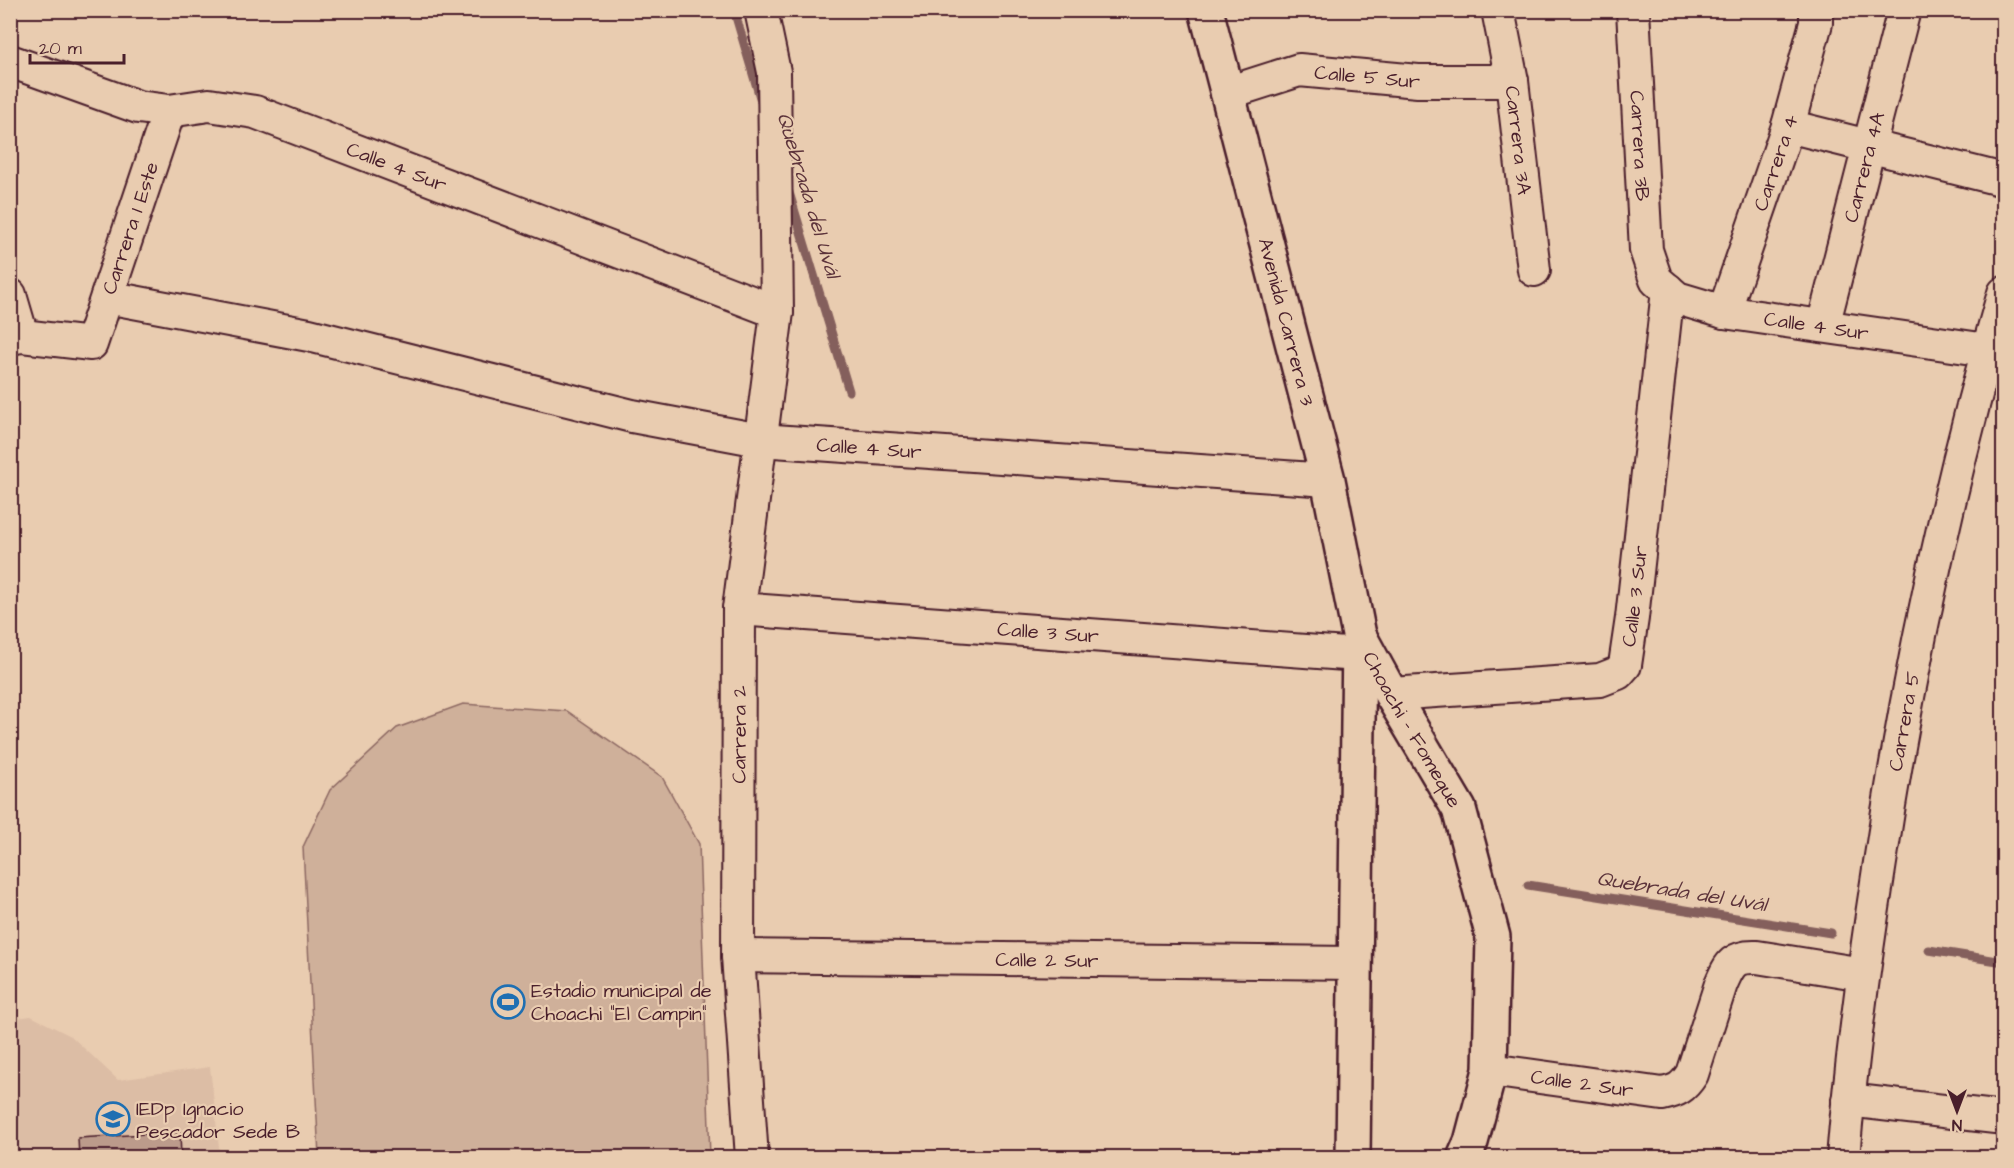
<svg xmlns="http://www.w3.org/2000/svg" width="2014" height="1168" font-family="'Architects Daughter',sans-serif">
<rect width="100%" height="100%" fill="#e9ccb0"/>
<filter id="ink" filterUnits="userSpaceOnUse"><feTurbulence type="fractalNoise" baseFrequency=".0167" numOctaves="2"/><feDisplacementMap in="SourceGraphic" scale="12" xChannelSelector="R" yChannelSelector="G"/><feConvolveMatrix kernelMatrix="1 2 1 2 8 2 1 2 1" color-interpolation-filters="sRGB"/></filter>
<g filter="url(#ink)">
<!-- built -->
<path fill="#dcbda5" d="M31,1016L71,1036L118,1080L210,1067L220,1157H11L10,1019Z"/>
<!-- green -->
<path fill="#cfb09a" stroke="#8c6862" stroke-width="1.5" d="M463,704L567,711L662,777L699,844L710,1157H319L303,847L330,790L397,728Z"/>
<g fill="none" stroke-linecap="round" stroke-linejoin="round">
<!-- stream -->
<path stroke="#845e5b" stroke-width="9" d="M734,10L761,101
M788,189L849,391
M1528,885L1831,933
M1929,950L2004,962"/>
</g>
<!-- building -->
<path fill="#bc9b8b" stroke="#4a1f2b" stroke-width="1.5" d="M180,1132L181,1158H79L78,1138Z"/>
<g fill="none" stroke-linecap="round" stroke-linejoin="round">
<defs>
<g id="minor">
<path id="s1" d="M1498,10L1512,81L1534,270"/>
<path id="s2" d="M1633,10L1646,250L1656,280L1677,298L1724,312L1987,350"/>
<path id="s3" d="M10,61L138,107L169,111L209,105L255,112L777,312"/>
<path id="s4" d="M1227,93L1299,70L1418,81H1512"/>
<path d="M1788,126L2004,180"/>
<path d="M10,295L22,336"/>
<path id="s5" d="M107,297L309,335L632,416L760,440L1328,480"/>
<path id="s6" d="M1724,312L1788,126L1816,23V10"/>
<path id="s7" d="M1823,326L1904,10"/>
<path id="s8" d="M10,338L22,336L91,344L169,111"/>
<path id="s9" d="M739,609L1359,655"/>
<path id="s10" d="M1391,694L1600,680L1618,673L1625,665L1632,618L1668,290"/>
<path id="s11" d="M738,956L1355,963"/>
<path id="s12" d="M1490,1070L1662,1094C1677,1091 1683,1088 1692,1074L1721,984C1730,963 1734,956 1757,957L1863,974"/>
<path d="M1848,1100L2004,1118"/>
<path id="s13" d="M752,1158L738,956L739,609L777,312L774,72L761,10"/>
<path id="s14" d="M1843,1158C1851,1061 1864,965 1879,869C1908,675 1949,482 2004,293"/>
</g>
<g id="secondary">
<path id="s15" d="M1206,10L1328,480L1359,635L1353,1158"/>
<path id="s16" d="M1361,639L1391,694L1459,809L1493,937L1490,1070L1471,1142L1464,1158"/>
</g>
</defs>
<!-- minor casing -->
<use href="#minor" stroke="#4a1f2b" stroke-width="36"/>
<!-- secondary casing -->
<use href="#secondary" stroke="#4a1f2b" stroke-width="38"/>
<!-- minor -->
<use href="#minor" stroke="#e9ccb0" stroke-width="32"/>
<!-- secondary -->
<use href="#secondary" stroke="#e9ccb0" stroke-width="33"/>
</g>
</g>
<!-- icons -->
<defs>
<symbol id="stadium-ring" viewBox="-11 -11 22 22"><circle r="9.5" fill="#e9ccb0" stroke="#1f6fb2" stroke-width="1.5"/><path d="M0-5a6.5 5 0 1 0 0 10a6.5 5 0 1 0 0-10ZM-3.5-1.8h7v3.6h-7Z" fill="#1f6fb2"/></symbol>
<symbol id="school-ring" viewBox="-11 -11 22 22"><circle r="9.5" fill="#e9ccb0" stroke="#1f6fb2" stroke-width="1.5"/><path d="M0-5L7-2L0 1L-7-2ZM-4 1L0 2.5L4 1V4Q0 6-4 4Z" fill="#1f6fb2"/></symbol>
</defs>
<g fill-rule="evenodd">
<use href="#stadium-ring" x="489" y="983" width="38" height="38"/>
<use href="#school-ring" x="94" y="1100" width="38" height="38"/>
</g>
<g text-anchor="middle" stroke-width="4.5" stroke-linejoin="round" paint-order="stroke">
<!-- street labels -->
<g font-size="20" fill="#4a1f2b" stroke="#e9ccb0">
<text dy="7" stroke="none"><textPath href="#s4" startOffset="144">Calle 5 Sur</textPath></text>
<text dy="7" stroke="none"><textPath href="#s1" startOffset="132">Carrera 3A</textPath></text>
<text dy="7" stroke="none"><textPath href="#s2" startOffset="136">Carrera 3B</textPath></text>
<text dy="7" stroke="none"><textPath href="#s6" startOffset="158">Carrera 4</textPath></text>
<text dy="7" stroke="none"><textPath href="#s3" startOffset="406">Calle 4 Sur</textPath></text>
<text dy="7" stroke="none"><textPath href="#s7" startOffset="164">Carrera 4A</textPath></text>
<text dy="7" stroke="none"><textPath href="#s8" startOffset="204">Carrera 1 Este</textPath></text>
<text dy="7" stroke="none"><textPath href="#s15" startOffset="322">Avenida Carrera 3</textPath></text>
<text dy="7" stroke="none"><textPath href="#s2" startOffset="442">Calle 4 Sur</textPath></text>
<text dy="7" stroke="none"><textPath href="#s5" startOffset="778">Calle 4 Sur</textPath></text>
<text dy="7" stroke="none"><textPath href="#s10" startOffset="309">Calle 3 Sur</textPath></text>
<text dy="7" stroke="none"><textPath href="#s9" startOffset="310">Calle 3 Sur</textPath></text>
<text dy="7" stroke="none"><textPath href="#s14" startOffset="441">Carrera 5</textPath></text>
<text dy="7" stroke="none"><textPath href="#s16" startOffset="104">Choachi - Fomeque</textPath></text>
<text dy="7" stroke="none"><textPath href="#s13" startOffset="424">Carrera 2</textPath></text>
<text dy="7" stroke="none"><textPath href="#s11" startOffset="309">Calle 2 Sur</textPath></text>
<text dy="7" stroke="none"><textPath href="#s12" startOffset="93">Calle 2 Sur</textPath></text>
</g>
<!-- poi labels -->
<g font-size="20" fill="#4a1f2b" stroke="#e9ccb0" text-anchor="start">
<text x="531" y="997">Estadio municipal de<tspan x="531" dy="23">Choachi "El Campin"</tspan></text>
<text x="136" y="1115">IEDp Ignacio<tspan x="136" dy="23">Pescador Sede B</tspan></text>
</g>
<!-- water labels -->
<g font-size="21" font-style="italic" fill="#5d343b" stroke="#e9ccb0">
<text transform="translate(809 195) rotate(73)" y="7">Quebrada del Uvál</text>
<text transform="translate(1682 891) rotate(9)" y="7">Quebrada del Uvál</text>
</g>
</g>
<!-- margin -->
<rect width="2014" height="1168" fill="none" stroke="#e9ccb0" stroke-width="36"/>
<rect x="18" y="18" width="1978" height="1132" fill="none" stroke="#4a1f2b" stroke-width="2" filter="url(#ink)"/>
<!-- north arrow -->
<g transform="translate(1957 1111) rotate(180)" stroke="#e9ccb0" stroke-width="4.5" paint-order="stroke">
<path d="M0-4.5L10 22L0 15L-10 22Z" fill="#4a1f2b"/>
<text y="-9" font-size="16" font-weight="bold" text-anchor="middle" fill="#4a1f2b">N</text>
</g>
<!-- scale -->
<path d="M30 54v9h94v-9" fill="none" stroke="#4a1f2b" stroke-width="3"/>
<text x="39" y="54" font-size="18" fill="#4a1f2b" stroke="#e9ccb0" stroke-width="4.5" paint-order="stroke">20 m</text>
</svg>
